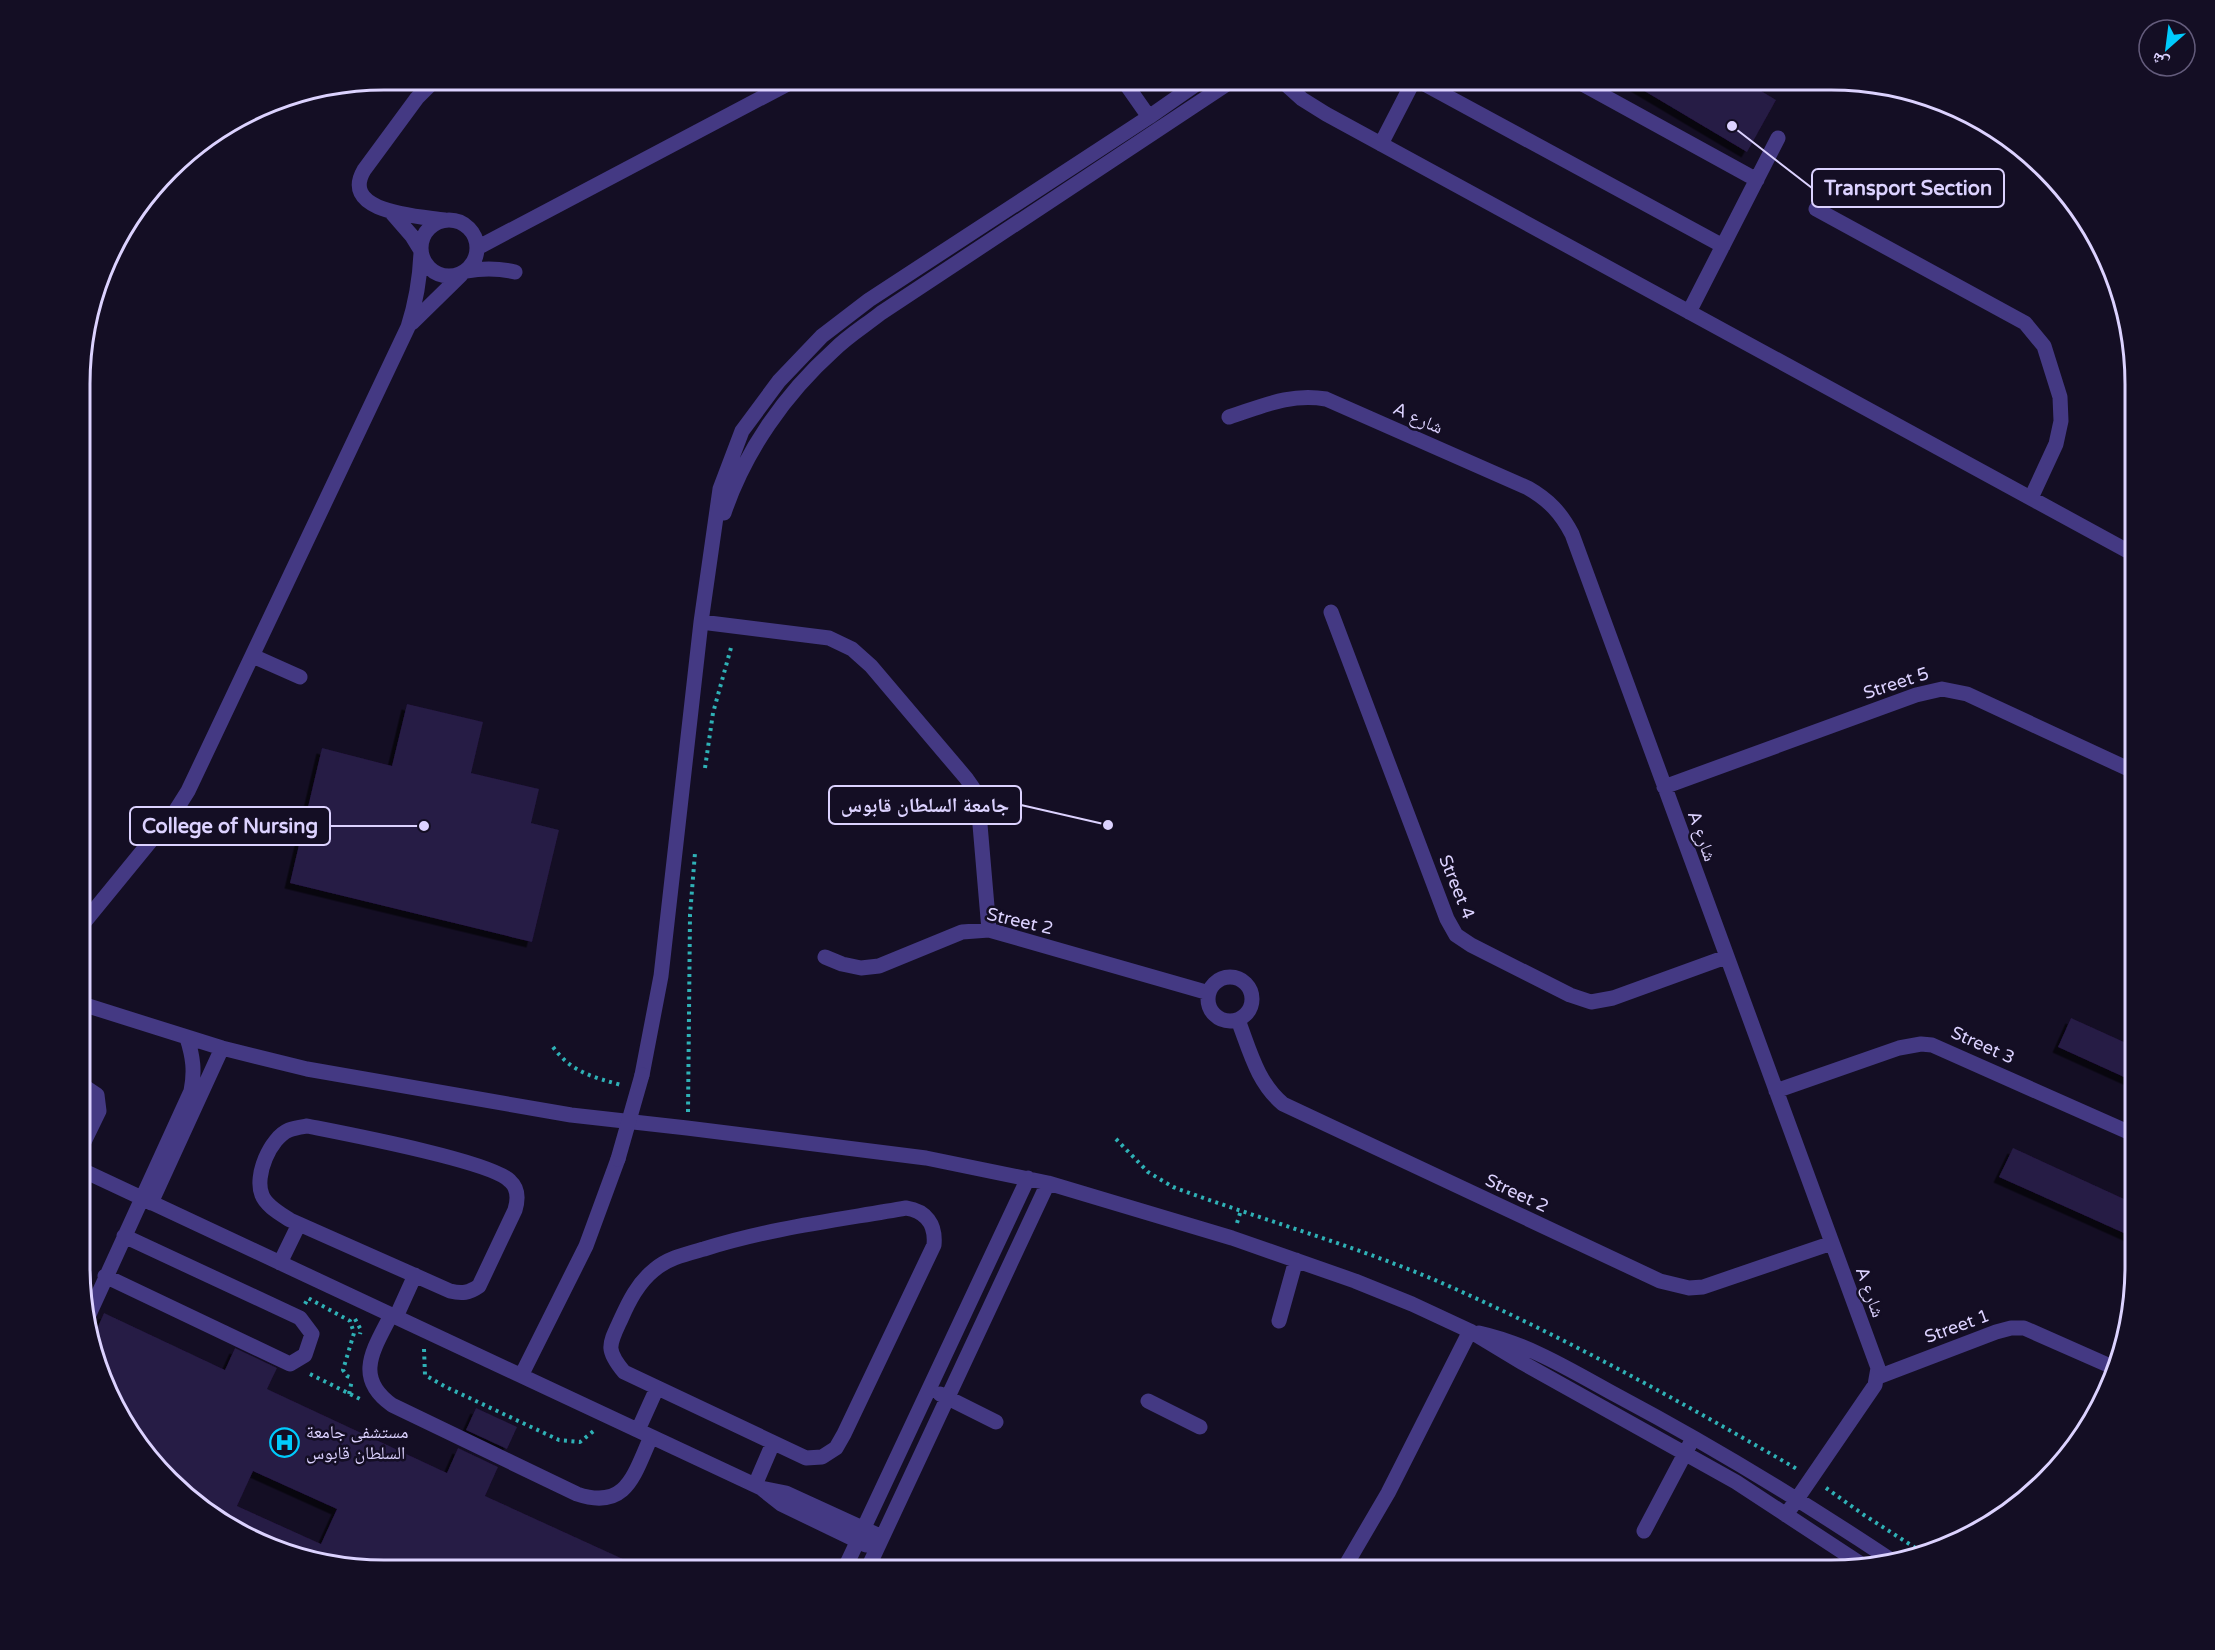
<svg xmlns="http://www.w3.org/2000/svg" width="2215" height="1650" font-family="'Varela Round','Noto Naskh Arabic',sans-serif">
<defs>
<filter id="shadow"><feDropShadow dx="-5.5" dy="5.5" stdDeviation="0" flood-color="#0009"/></filter>
</defs>
<rect width="100%" height="100%" fill="#140e24"/>
<!-- building -->
<path fill="#271a45" fill-rule="evenodd" filter="url(#shadow)" d="M1626,80H1743L1776,100L1747,152Z
M407,704L483,722L471,773L539,789L531,823L559,830L532,942L290,883L322,748L392,766Z
M2071,1018L2135,1047V1082L2058,1047Z
M2013,1148L2135,1204V1238L1999,1177Z
M104,1313L225,1370L235,1348L277,1368L267,1389L447,1473L458,1448L498,1467L485,1496L647,1570H474L457,1562L453,1570H364L286,1554L198,1507L120,1418L93,1338ZM253,1471L337,1509L321,1544L237,1506Z
M476,1408L517,1427L507,1449L466,1430Z"/>
<g fill="none" stroke-linecap="round" stroke-linejoin="round">
<!-- path -->
<path stroke="#2fb1b6" stroke-width="4" stroke-dasharray="3 4.5" stroke-linecap="butt" d="M705,768L713,713L732,644
M553,1047C571,1072 593,1077 621,1085
M688,1112L690,915L695,853
M1116,1139L1148,1172L1173,1187C1265,1221 1361,1247 1451,1287C1570,1340 1685,1404 1797,1469
M1237,1223L1241,1210
M305,1304L308,1298L350,1321L354,1333L343,1370L347,1376L353,1378
M355,1319L361,1330L360,1334
M424,1349L425,1375L446,1387L559,1440L580,1442L596,1429
M310,1374L362,1400
M349,1394L352,1380
M1826,1488L1864,1515L1925,1554"/>
<!-- minor -->
<path stroke="#443983" stroke-width="15" d="M435,80L417,98L364,170C339,213 419,216 444,220
M1123,80L1149,117
M1281,80L1302,99L1326,114L2135,555
M1417,80L1723,246
M1575,80L1757,180
M1381,144L1414,80
M1816,209L2025,323L2044,346L2060,397L2061,421L2056,444L2031,498
M392,213L412,236L420,249
M421 248a28 28 0 1 1 56 0a28 28 0 1 1-56 0Z
M477,248L795,80
M466,271C484,268 498,268 515,272
M1689,312L1778,138
M412,323L461,275
M1229,417C1263,406 1290,393 1326,399L1528,488C1549,500 1561,513 1572,534L1878,1368L1875,1385L1786,1515
M724,513C745,451 785,394 834,350C848,336 866,325 881,313L1233,80
M1331,612L1447,919L1456,935L1471,945L1570,995L1591,1002L1613,998L1726,957
M701,622L829,638L852,649L871,666L966,778L973,788L979,813L989,930
M253,656L300,677
M1664,787L1916,695L1942,689L1967,694L2135,772
M82,925L176,810L188,791L408,327C416,302 420,279 421,252
M825,957L842,964L861,968L879,966L962,932L989,930L1209,993
M1208 999a22 22 0 1 1 44 0a22 22 0 1 1-44 0Z
M82,1004L222,1048L307,1069L571,1115L687,1128L926,1158L1048,1183L1232,1238L1355,1281L1412,1304L1470,1331L1523,1363L1736,1482L1864,1566
M1238,1020C1250,1051 1257,1082 1283,1104L1660,1281L1689,1288L1703,1287L1832,1243
M642,1075L661,976L701,622L720,489L742,431L779,381L822,336L869,300L1149,117L1202,80
M82,1085L97,1095L99,1111L82,1146
M1776,1091L1899,1048L1921,1044L1932,1045L2135,1135
M82,1112L87,1101L97,1095
M307,1126C342,1133 491,1161 510,1181C519,1189 518,1200 515,1210L479,1286C469,1293 462,1294 450,1291L290,1220C281,1214 266,1206 262,1195C254,1176 270,1138 289,1130C294,1128 301,1127 307,1126Z
M82,1170L761,1488L786,1493L882,1537
M151,1203L222,1048
M906,1208C926,1211 936,1224 934,1245L844,1434L836,1448L822,1457L806,1458L624,1372C605,1349 609,1345 621,1319C629,1301 638,1283 654,1270C668,1258 686,1254 704,1249C770,1228 838,1220 906,1208Z
M280,1263L299,1224
M105,1276L290,1364L305,1355L312,1334L300,1318L124,1236
M391,1315C374,1349 353,1377 392,1405L577,1494C627,1511 634,1474 651,1437
M396,1317L415,1275
M87,1319L191,1091C195,1071 193,1057 187,1038
M1279,1321L1296,1260
M1479,1333C1529,1344 1572,1371 1616,1395C1712,1446 1804,1502 1894,1562
M522,1374L586,1246L618,1159
M1878,1377L1996,1332L2011,1328H2024L2117,1369
M940,1394L996,1422
M1148,1401L1200,1427
M638,1430L657,1388
M755,1485L773,1443
M761,1488L781,1504L866,1545
M1644,1531L1690,1444
M844,1570L1028,1178
M867,1570L1048,1183
M1343,1570L1388,1493L1470,1331"/>
<!-- minor-bridge -->
<path stroke="#443983" stroke-width="15" d="M618,1159L642,1075"/>
</g>
<!-- icons -->
<defs>
<symbol id="hospital-ring" viewBox="-11 -11 22 22"><circle r="9.5" fill="#140e24" stroke="#00cbfd" stroke-width="1.5"/><path d="M-5-5h3v3.5h4V-5h3V5h-3V1.5h-4V5h-3Z" fill="#00cbfd"/></symbol>
</defs>
<g fill-rule="evenodd">
<use href="#hospital-ring" x="268" y="1426" width="33" height="33"/>
</g>
<g text-anchor="middle" stroke-width="5" stroke-linejoin="round" paint-order="stroke">
<!-- street labels -->
<g font-size="18" fill="#dcd2ff" stroke="#140e24">
<text transform="translate(1418 418) rotate(24)" y="6">A شارع</text>
<text transform="translate(1896 683) rotate(-18)" y="6">Street 5</text>
<text transform="translate(1702 836) rotate(70)" y="6">A شارع</text>
<text transform="translate(1457 887) rotate(68)" y="6">Street 4</text>
<text transform="translate(1020 921) rotate(13)" y="6">Street 2</text>
<text transform="translate(1983 1045) rotate(24)" y="6">Street 3</text>
<text transform="translate(1517 1193) rotate(25)" y="6">Street 2</text>
<text transform="translate(1870 1292) rotate(70)" y="6">A شارع</text>
<text transform="translate(1957 1326) rotate(-20)" y="6">Street 1</text>
</g>
<!-- poi labels -->
<g font-size="18" fill="#dcd2ff" stroke="#140e24" text-anchor="start">
<text x="306" y="1438">مستشفى جامعة<tspan x="306" dy="21">السلطان قابوس</tspan></text>
</g>
</g>
<!-- crop -->
<path d="M0 0H2215V1650H0ZM384 90H1831A294 294 0 0 1 2125 384V1266A294 294 0 0 1 1831 1560H384A294 294 0 0 1 90 1266V384A294 294 0 0 1 384 90Z" fill="#140e24" fill-rule="evenodd"/>
<path fill="none" stroke="#dcd2ff" stroke-width="3" d="M384 90H1831A294 294 0 0 1 2125 384V1266A294 294 0 0 1 1831 1560H384A294 294 0 0 1 90 1266V384A294 294 0 0 1 384 90Z"/>
<!-- callouts -->
<path fill="none" stroke="#dcd2ff" stroke-width="2" d="M1732 126L1812 188M1108 825L1021 805M424 826L330 826"/>
<g fill="#dcd2ff" stroke="#140e24" stroke-width="2">
<circle cx="1732" cy="126" r="6"/>
<circle cx="1108" cy="825" r="6"/>
<circle cx="424" cy="826" r="6"/>
</g>
<g fill="#140e24" stroke="#dcd2ff" stroke-width="2">
<rect x="1812" y="169" width="192" height="38" rx="6"/>
<rect x="829" y="786" width="192" height="38" rx="6"/>
<rect x="130" y="807" width="200" height="38" rx="6"/>
</g>
<g font-size="20" text-anchor="middle" font-weight="bold" fill="#dcd2ff">
<text x="1908" y="195">Transport Section</text>
<text x="925" y="812">جامعة السلطان قابوس</text>
<text x="230" y="833">College of Nursing</text>
</g>
<!-- north arrow -->
<g transform="translate(2167 48) rotate(208)"><circle r="28" fill="#140e24" stroke="#645c7c" stroke-width="1.5"/>
<path d="M0-4.5L10 22L0 15L-10 22Z" fill="#00cbfd"/>
<text y="-9" font-size="16" font-weight="bold" text-anchor="middle" fill="#dcd2ff">ش</text>
</g>
</svg>
